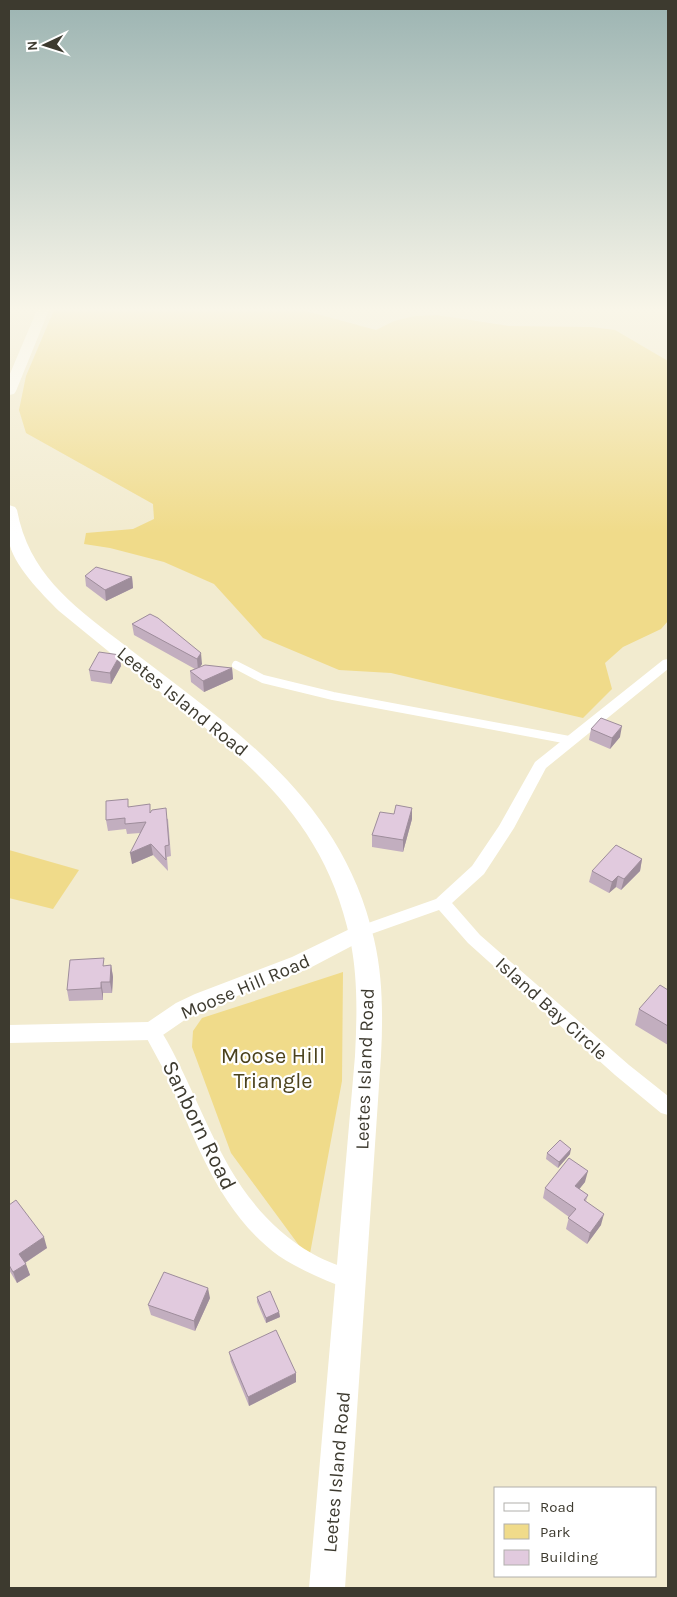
<svg xmlns="http://www.w3.org/2000/svg" width="677" height="1597" font-family="Karla,sans-serif">
<rect width="100%" height="100%" fill="#f2ebcf"/>
<!-- green -->
<path fill="#f0db8a" d="M54,310H302L376,330L394,321L415,316L437,315L509,326L592,327L615,330L668,361V621L661,629L623,647L605,663L612,689L583,718L391,673L339,670L263,638L214,584L164,562L110,548L84,544L86,533L133,529L154,519L153,504L26,433L19,410L26,376Z
M9,850L79,870L53,909L9,898Z
M343,972L342,1081L309,1259L231,1153L192,1047L193,1031L202,1018Z"/>
<g fill="none" stroke-linecap="round" stroke-linejoin="round">
<!-- service -->
<path stroke="#fff" stroke-width="8" d="M236,665L263,679L333,696L569,740"/>
<!-- minor -->
<path fill="#fff" fill-rule="evenodd" d="M668,659V669L546,768L514,828L484,874L452,903L480,935L629,1065L668,1096V1115L661,1113L615,1075L468,943L439,910L360,938L354,936L352,932L354,928L436,899L472,866L499,826L535,762L663,660Z
M152,1024L158,1026L167,1041C210,1119 229,1206 313,1254C327,1262 343,1267 359,1273L362,1280L359,1287L351,1290C326,1281 302,1271 279,1256C220,1213 196,1142 168,1078C160,1062 151,1047 143,1031L146,1026Z"/>
<!-- tertiary -->
<path fill="#fff" fill-rule="evenodd" d="M360,924L367,926L370,932L367,938L308,969L211,1006L192,1015L160,1037L152,1040L9,1043V1025L148,1022L176,1003L195,994L292,957Z"/>
<!-- secondary -->
<path fill="#fff" fill-rule="evenodd" d="M37,310H49L16,391L14,394L9,395V376Z
M9,505L15,507L17,510C29,573 70,603 118,640C227,725 341,794 374,939C383,977 383,1017 381,1056L345,1588H309L355,1056C357,1017 358,977 350,939C325,821 248,761 159,691C125,665 92,638 59,611C42,594 12,564 9,541C7,530 8,516 9,505Z"/>
</g>
<!-- wall -->
<path fill="#c2aebf" d="M85,576L132,577L133,588L106,601L86,586Z
M150,614L202,664L200,667L232,668L233,679L204,692L191,682L190,671L195,669L134,635L132,624Z
M121,666L111,684L91,681L89,670Z
M591,729L620,737L610,749L589,740Z
M129,807L151,812L168,819L171,856L167,857L168,871L153,855L132,864L140,833L127,834L126,829L108,831L106,820Z
M412,819L403,852L372,847V835Z
M642,859L640,871L621,890L616,887L609,893L589,882L592,871Z
M111,965L113,977L112,993H103V1000L69,1001L67,990L105,966Z
M668,990V1045L635,1025L639,1009Z
M547,1153L570,1154L558,1168L546,1159Z
M585,1182L579,1189L588,1195L586,1201L601,1225L587,1244L566,1229L569,1217L543,1198L545,1188Z
M9,1205L47,1248L25,1263L30,1275L17,1283L9,1270Z
M257,1297L279,1312L280,1317L266,1323L257,1302Z
M210,1298L195,1331L151,1315L148,1305Z
M229,1352L296,1382L249,1406L231,1362Z"/>
<!-- shaded-wall -->
<path fill="#9e8d9b" d="M132,577L133,588L106,601L105,590Z
M201,653L202,664L198,670L197,659Z
M120,655L121,666L111,684L110,673Z
M232,668L233,679L204,692L203,681Z
M622,726L620,737L610,749L612,738Z
M412,808V819L403,852V840Z
M151,844L153,855L132,864L130,853Z
M642,859L640,871L621,890L624,879Z
M618,876L616,887L609,893L612,882Z
M111,965L113,977L112,993L110,982Z
M101,982L103,993V1000L101,988Z
M571,1149L570,1154L558,1168L559,1162Z
M588,1171L585,1182L573,1197L575,1186Z
M604,1214L601,1225L587,1244L590,1233Z
M44,1237L47,1248L23,1264L19,1254Z
M26,1264L30,1275L17,1283L13,1272Z
M208,1288L210,1298L195,1331L194,1321Z
M279,1312L280,1317L266,1323V1318Z
M296,1373V1382L249,1406L248,1397Z"/>
<!-- building -->
<path fill="#e1cade" stroke="#9e8d9b" d="M96,567L132,577L105,590L85,576Z
M150,614L158,618L201,653L197,659L132,624Z
M99,652L120,655L110,673L89,670Z
M205,665L232,668L203,681L190,671Z
M601,718L622,726L612,738L591,729Z
M128,799V807L150,804V813L152,810L166,808L169,845L165,846L166,860L151,844L130,853L146,822L125,824V818L106,820V801Z
M396,805L412,808L403,840L372,835L380,812L394,814Z
M616,845L642,859L624,879L618,876L612,882L592,871Z
M104,958L103,966L111,965L110,982H101V988L67,990L70,960Z
M660,985L668,990V1026L639,1009Z
M560,1140L571,1149L559,1162L547,1153Z
M569,1158L588,1171L575,1186L588,1195L584,1200L604,1214L590,1233L568,1218L576,1209L545,1188Z
M16,1200L44,1237L19,1254L26,1264L13,1272L9,1265V1205Z
M164,1272L208,1288L194,1321L148,1305Z
M270,1291L279,1312L266,1318L257,1297Z
M276,1330L296,1373L248,1397L229,1352Z"/>
<!-- sky -->
<linearGradient id="sky" x2="0" y2="1"><stop stop-color="#9cb4b2"/><stop offset="0.58" stop-color="#f9f6e9"/><stop offset="1" stop-color="#f9f6e9" stop-opacity="0"/></linearGradient>
<rect width="677" height="533" fill="url(#sky)"/>
<g text-anchor="middle" stroke-width="4.5" stroke-linejoin="round" paint-order="stroke">
<!-- street labels -->
<g font-size="19" fill="#3d3a2f" stroke="#fff">
<text transform="translate(183 701) rotate(39)" y="7">Leetes Island Road</text>
<text transform="translate(245 986) rotate(-23)" y="7">Moose Hill Road</text>
<text transform="translate(552 1008) rotate(42)" y="7">Island Bay Circle</text>
<text transform="translate(364 1069) rotate(-88)" y="7">Leetes Island Road</text>
<text transform="translate(336 1472) rotate(-85)" y="7">Leetes Island Road</text>
</g>
<!-- near-park labels -->
<g font-size="22" fill="#4b421d" stroke="#fff">
<text x="273" y="1063">Moose Hill<tspan x="273" dy="25">Triangle</tspan></text>
</g>
<!-- near-street labels -->
<g font-size="22" fill="#3d3a2f" stroke="#fff">
<text transform="translate(200 1125) rotate(64)" y="8">Sanborn Road</text>
</g>
</g>
<!-- border -->
<rect width="677" height="1597" fill="none" stroke="#3d3a2f" stroke-width="20"/>
<!-- legend -->
<rect x="494" y="1487" width="162" height="90" fill="#ffffff" stroke="#b1b0ac"/>
<rect x="504" y="1503" width="25" height="8" fill="#ffffff" stroke="#b1b0ac"/>
<text x="540" y="1512" font-size="15" fill="#3d3a2f">Road</text>
<rect x="504" y="1524" width="25" height="15" fill="#f0db8a" stroke="#b1b0ac"/>
<text x="540" y="1537" font-size="15" fill="#3d3a2f">Park</text>
<rect x="504" y="1550" width="25" height="15" fill="#e1cade" stroke="#b1b0ac"/>
<text x="540" y="1562" font-size="15" fill="#3d3a2f">Building</text>
<!-- north arrow -->
<g transform="translate(45 45) rotate(266)" stroke="#ffffff" stroke-width="4" paint-order="stroke">
<path d="M0-4L9 19L0 12L-9 19Z" fill="#3d3a2f"/>
<text y="-8" font-size="14" font-weight="bold" text-anchor="middle" fill="#3d3a2f">N</text>
</g>
</svg>
